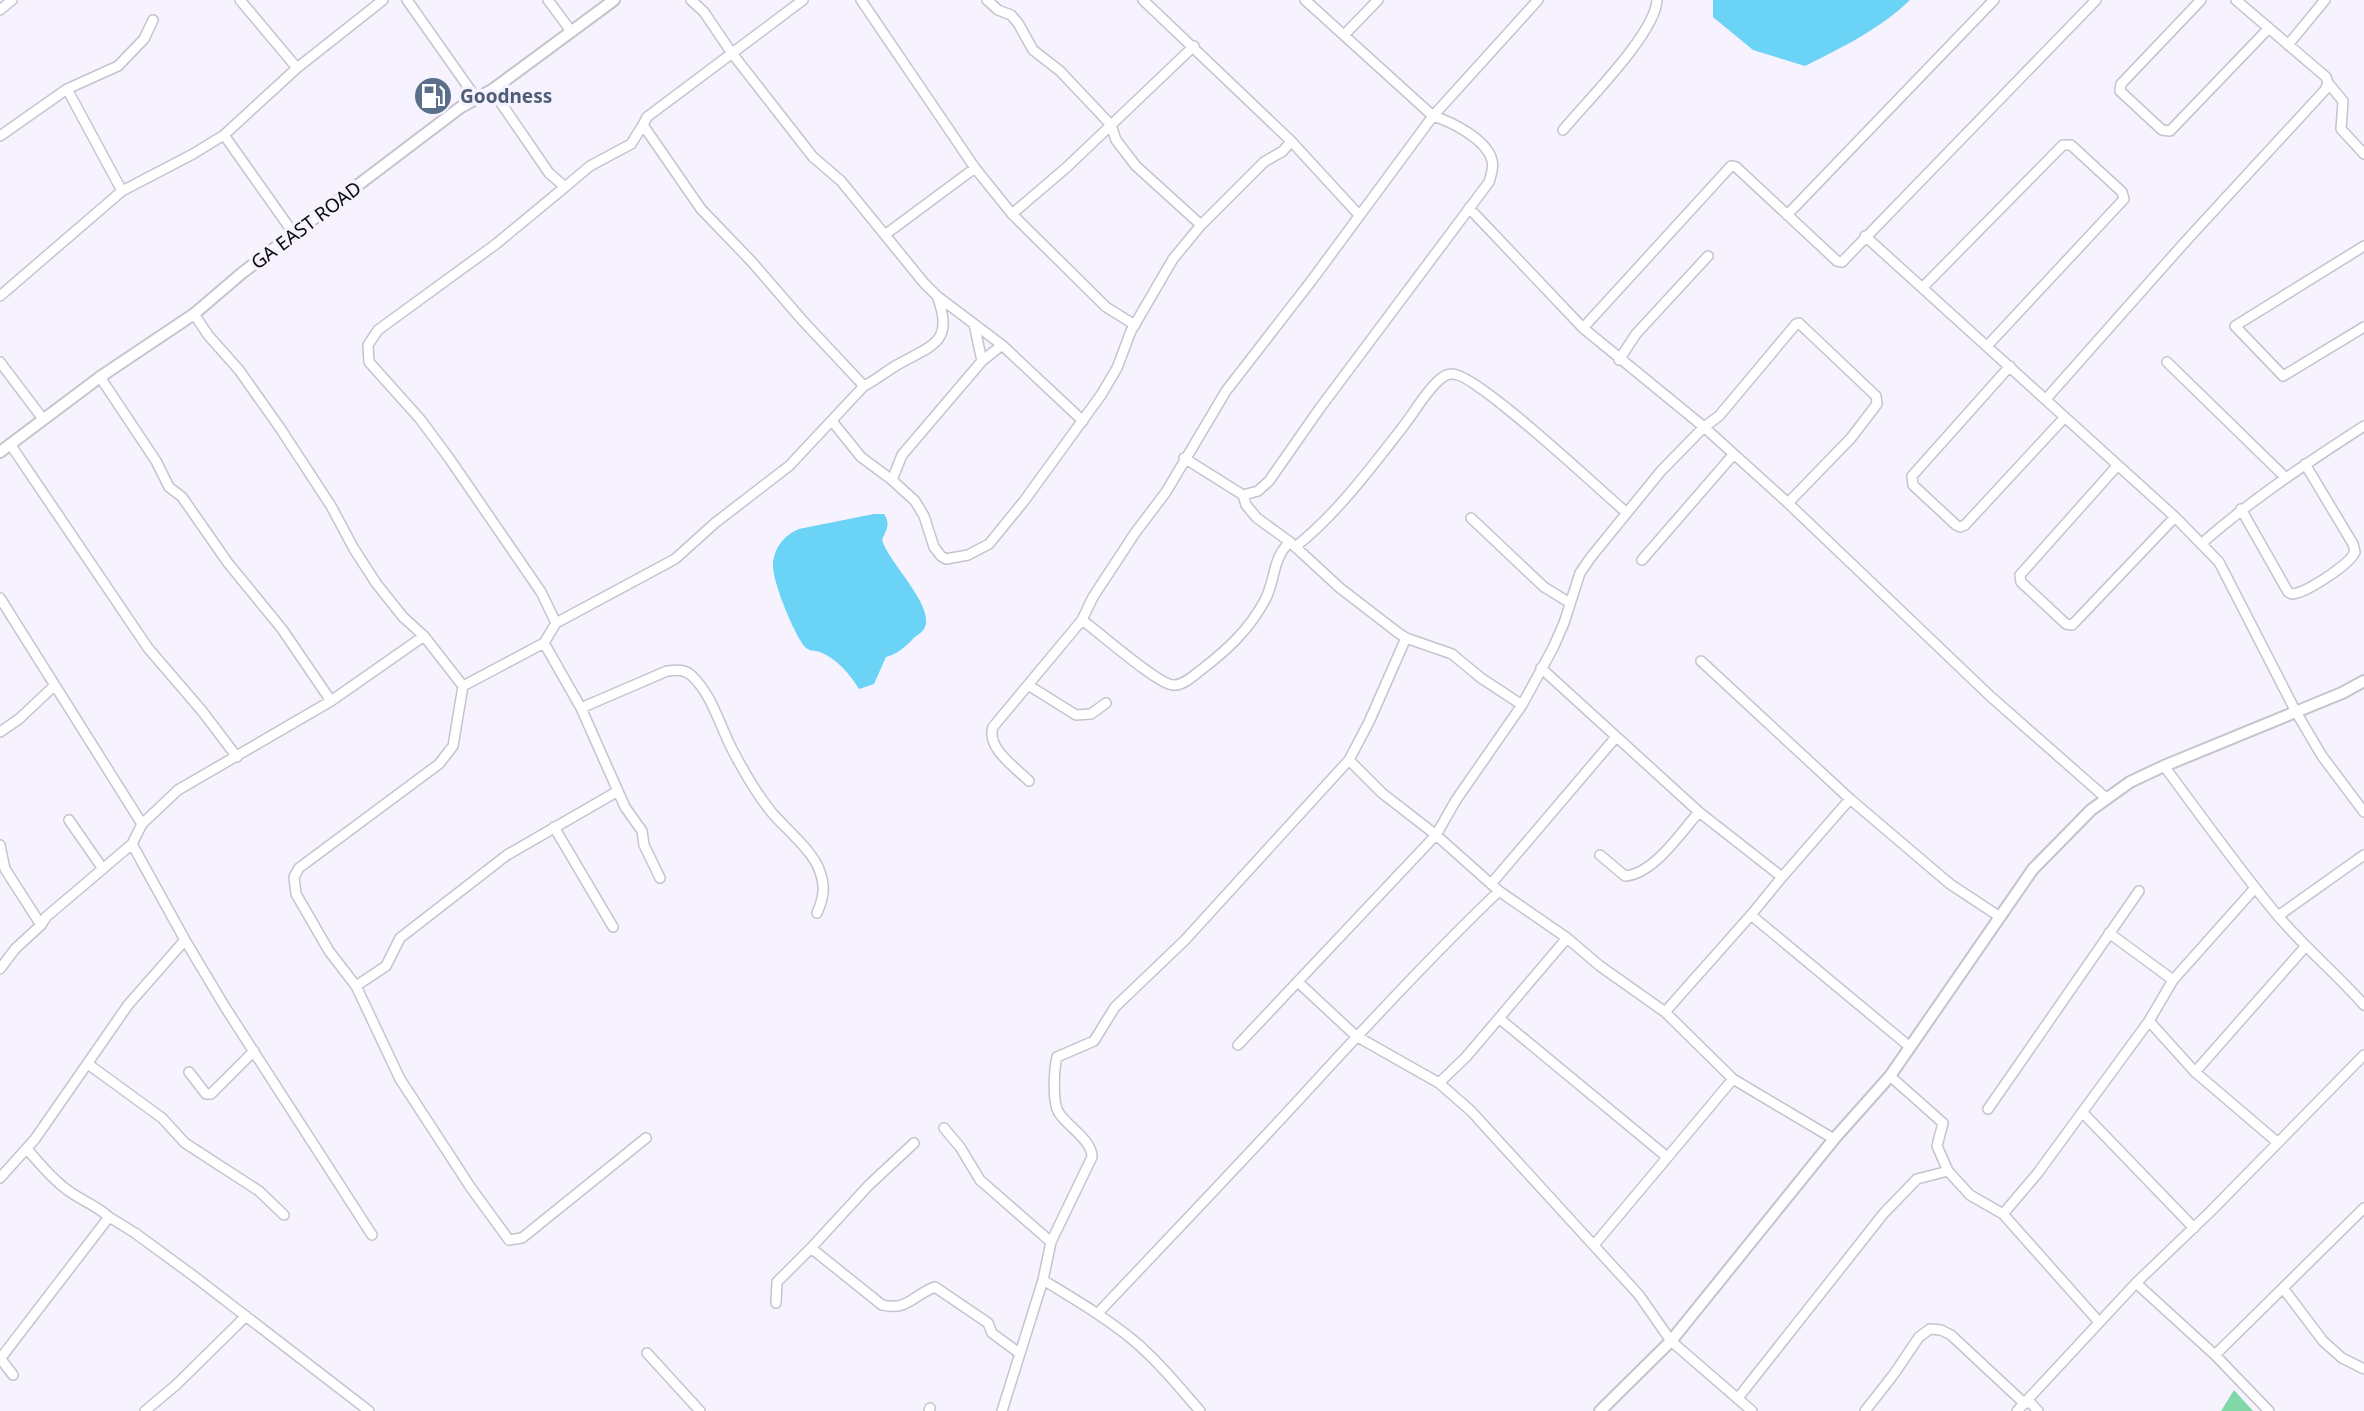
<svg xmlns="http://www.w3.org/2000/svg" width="2364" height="1411" font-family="'Noto Sans',sans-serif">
<rect width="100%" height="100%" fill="#f6f2fe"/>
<!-- forest -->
<path fill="#81d9aa" d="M2234,1390L2253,1411H2221Z"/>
<!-- water -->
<path fill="#6ad3f6" d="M1713,0H1910C1880,29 1843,47 1805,66L1753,50L1713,17Z
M874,514H884C891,524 886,530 882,540C888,562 937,608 924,629C922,633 915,636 912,640C904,648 897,654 886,657L874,684L859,689C849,673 837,659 820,652C814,650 810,652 805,647C794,634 773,583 773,566C773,549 784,535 799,529Z"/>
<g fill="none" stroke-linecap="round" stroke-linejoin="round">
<defs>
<path id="minor" d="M240,0L297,68
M407,0L476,98
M548,0L571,31
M691,0L704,12L731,52L813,157L841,181L924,283L937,296L1002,345L1083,421
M861,0L975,168L1012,214L1106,307L1135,325
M987,0L998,10L1011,15L1018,23L1033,50L1060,71L1111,125L1116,140L1136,166L1201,225
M1143,0L1291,141L1359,215
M2201,0L2121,84L2120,91L2162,130L2170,131L2268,29
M0,10L12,0
M1344,35L1378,0
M2288,45L2325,0
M2328,83L2343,101L2341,129L2364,154
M67,89L122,191L193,154L224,135L294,234
M492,90L549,173L565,187L590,166L631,144L643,125L701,209L752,262L803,321L864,386
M643,125L647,117L803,0
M1563,130C1587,101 1655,34 1657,0
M224,135L297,68L383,0
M0,136L67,89L118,66L144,39L153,20
M1469,208L1583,328L1704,427L1788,503L1990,696L2106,798
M1012,214L1067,167L1194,46
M1787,215L1994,0
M886,234L975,168
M1865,236L2175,517L2219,562L2296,712L2322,756L2364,812
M2364,246L2235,326L2283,376L2364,327
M1923,287L2063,145H2071L2122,192L2124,199L1988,345
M0,296L122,191
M194,314L208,335L239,370L280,428L331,506L354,549L376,583L403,617L424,636L463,686L544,643L556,623L675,559L715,523L789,466L864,386C876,380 885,372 897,365C932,345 955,343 937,296
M974,324L982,361
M1583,328L1731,166L1736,167L1837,261L1842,262L2096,0
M1619,360L1636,334L1708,256
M0,362L43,419
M2167,362L2285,477
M2010,366L1912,476L1913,485L1956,525L1960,527L1965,525L2065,417
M100,377L156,461L169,487L182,497L228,563L282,629L331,701
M2046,399L2185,242L2325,90L2328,83L2326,77L2236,0
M832,421L861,457L892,480L915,501L924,516L934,547L941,556L946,559L968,555L989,544L1024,501L1101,395L1117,368L1131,331L1173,259L1201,225L1264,162L1283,151L1291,141
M10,444L148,648L202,711L237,757
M1184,458L1243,495L1246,505L1257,518L1290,542L1340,588L1397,632L1406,638L1452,654L1481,678L1522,705
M2117,466L2020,575L2021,582L2066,624L2072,625L2076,621L2175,517
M892,480L902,455L982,361L1002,345
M1243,495L1258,491L1269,481L1320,408L1489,182C1491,175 1494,168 1492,160C1486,139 1452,122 1433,116L1538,0
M2241,509L2288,592L2292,594C2306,593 2349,565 2355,552L2353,544L2305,464
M1471,518L1544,587L1570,603
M2201,544C2252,499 2307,463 2364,426
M1295,547C1335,516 1371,468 1402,428C1414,413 1424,394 1438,381C1441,378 1447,374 1452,374C1474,371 1602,492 1627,513
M1642,560L1733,455
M0,598L142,824
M1082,620C1099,632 1157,684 1173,685C1183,686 1193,676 1201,670C1227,650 1249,630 1265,600C1276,579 1272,558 1290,542
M556,623L541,592L449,458L420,419L369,362L368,345L378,330L496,244L565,187
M1406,638L1369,722L1349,760L1382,793L1436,835L1499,891L1567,938L1600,966L1665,1012L1733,1079L1834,1139
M544,643L581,708L625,807L642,831L644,845L660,878
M1701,661L1850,799L1950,884L2000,917
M1541,668L1699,812L1782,877L1751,915L1665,1012
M1028,685L1076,715L1091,714L1106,703
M463,686L453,746L439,764L299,868L294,877L296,894L329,951L356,986L400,1079L471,1188L509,1240L522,1238L646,1138
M581,708L667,671C677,670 685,669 692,676C713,696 720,727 733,751C744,772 758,796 773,814C787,830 814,852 820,872C826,887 823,899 817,913
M0,732L19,719L55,685
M2164,766C2202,817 2238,868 2278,916C2305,948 2337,974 2364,1005
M1029,781C1015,767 986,748 993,727L1082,620L1093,597L1135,533L1166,492L1226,391L1312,280L1433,116L1305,0
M69,820L103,869
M554,827L613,927
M132,844L185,940L225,1007L372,1235
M0,845L5,869L41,925
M1600,855L1625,876C1654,874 1681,832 1699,812
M1782,877L1850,799
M1491,884L1616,737
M1751,915L1910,1047
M2278,916L2364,855
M2109,933L2173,980
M0,969L15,949L41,925L46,917L132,844L142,824L178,790L331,701L424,636
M1298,982L1356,1036L1439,1083L1471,1111L1639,1295L1671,1341L1752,1411
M356,986L386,966L400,938L507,855L618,791
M1500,1019L1667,1157
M2149,1021L2195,1072L2277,1142
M1238,1045L1436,835L1456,800L1522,705L1553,648L1564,623L1580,573L1591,557L1661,471L1704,427L1719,416L1796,324L1799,323L1876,396L1877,404L1851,438L1788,503
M88,1064L162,1118L185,1143L259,1191L284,1215
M189,1072L206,1094H211L254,1051
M2195,1072L2305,947
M1890,1076L1943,1123L1937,1146L1948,1171L1970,1195L2003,1214
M1439,1083L1466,1057L1567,938
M1988,1109L2139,891
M2082,1112L2194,1228
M944,1128L960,1147L980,1180L1051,1242
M0,1178L35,1139L128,1005L185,940
M109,1217L135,1233L195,1277L369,1411
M1594,1245L1733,1079
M811,1248L869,1185L914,1143
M1043,1280C1074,1299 1105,1317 1133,1340C1158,1361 1179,1387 1200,1411
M2136,1283L2215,1355L2269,1411
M2283,1288L2323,1341L2342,1358L2364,1369
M776,1303L777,1282L811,1248L882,1305C908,1311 913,1295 935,1287L988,1323L992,1333L1019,1353
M1098,1313C1167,1240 1236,1168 1305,1093C1368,1024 1431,956 1499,891
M2099,1322L2003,1214L2037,1174L2149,1021L2173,980L2255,888
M647,1353L700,1411
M2215,1355L2364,1208
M0,1358L13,1375
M0,1359L109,1217C96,1205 80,1200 66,1189C51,1178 39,1163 27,1149
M1738,1398L1884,1213L1917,1179L1948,1171
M2028,1400L2038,1411
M145,1411L176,1385L246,1316
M929,1411L930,1408
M1002,1411L1043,1280L1051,1242L1092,1157C1092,1140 1068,1127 1059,1113C1052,1103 1054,1069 1057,1057L1094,1041L1115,1007L1185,940L1349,760
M1865,1411L1894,1374L1919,1337L1930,1329L1941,1330L1951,1335L2025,1404
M2017,1411L2136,1283L2211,1211L2364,1055"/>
<path id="tertiary" d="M0,452L100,377L194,314L242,273L461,107L492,90L614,0
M1600,1411L1671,1341L1834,1139L1890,1076L2033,869L2091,810L2130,782L2164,766L2342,693L2364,681"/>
</defs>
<!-- minor casing -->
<use href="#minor" stroke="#c7c3ce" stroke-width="12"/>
<!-- tertiary casing -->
<use href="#tertiary" stroke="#c7c3ce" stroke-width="14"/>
<!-- minor -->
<use href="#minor" stroke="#fff" stroke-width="9"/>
<!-- tertiary -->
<use href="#tertiary" stroke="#fff" stroke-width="10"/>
</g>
<!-- icons -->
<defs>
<symbol id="fuel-disc" viewBox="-11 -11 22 22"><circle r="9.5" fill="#5c6f8a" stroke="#f6f2fe"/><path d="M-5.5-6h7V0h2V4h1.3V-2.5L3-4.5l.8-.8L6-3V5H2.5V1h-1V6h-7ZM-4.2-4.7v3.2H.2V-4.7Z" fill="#fff"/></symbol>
</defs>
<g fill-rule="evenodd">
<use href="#fuel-disc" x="411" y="74" width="44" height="44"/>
</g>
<g text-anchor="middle" stroke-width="7" stroke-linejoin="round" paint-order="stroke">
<!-- service labels -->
<g font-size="19" font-weight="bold" fill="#4e5e75" stroke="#f6f2fe" text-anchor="start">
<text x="460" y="103">Goodness</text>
</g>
<!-- street labels -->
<g font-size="19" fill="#0e0c10" stroke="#f6f2fe">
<text transform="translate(306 225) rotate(-37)" y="7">GA EAST ROAD</text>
</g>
</g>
</svg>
